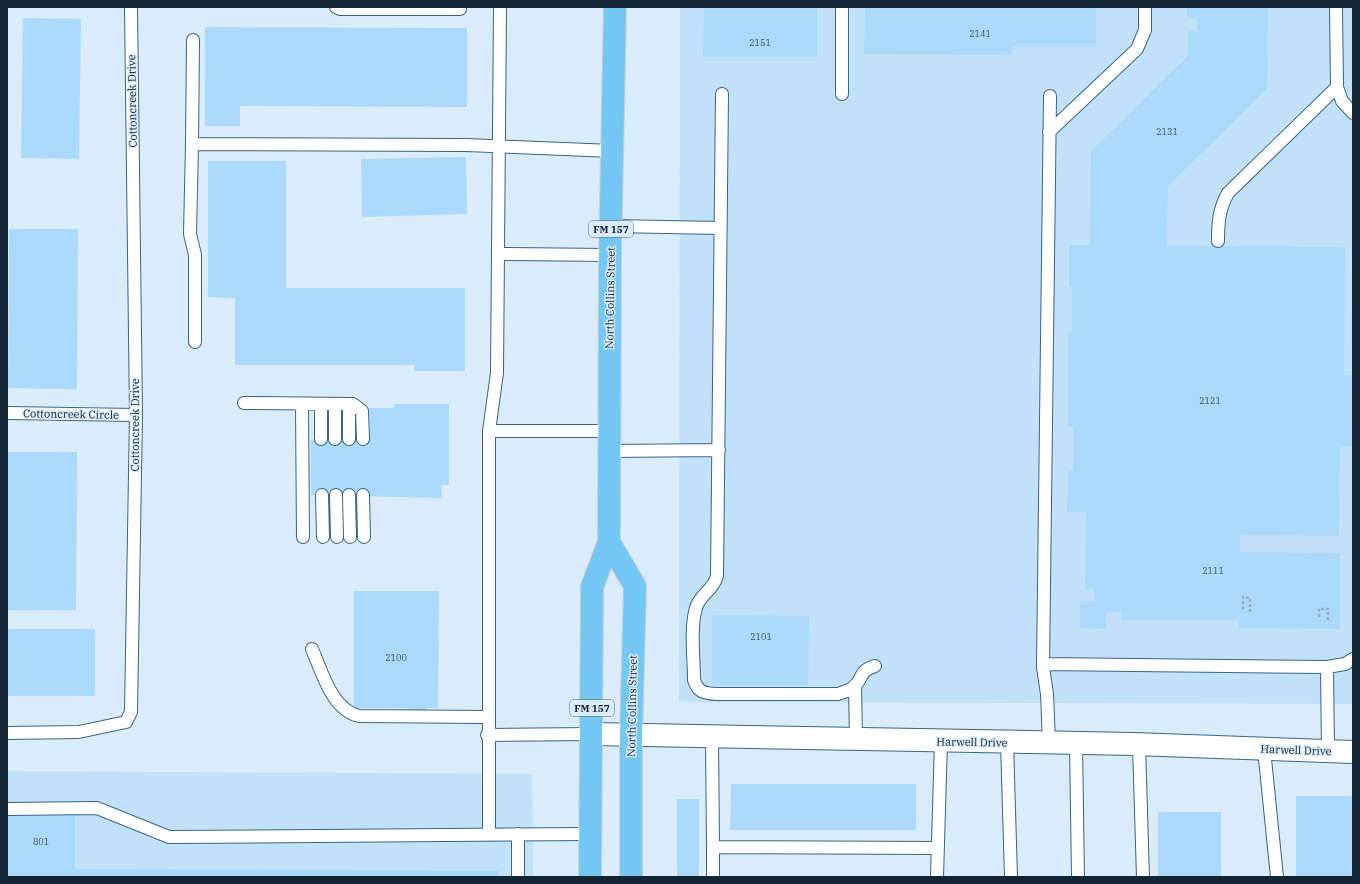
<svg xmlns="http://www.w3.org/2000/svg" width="1360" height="884" font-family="'IBM Plex Serif',serif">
<rect width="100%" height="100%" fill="#daecfa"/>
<!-- built -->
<path fill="#c1e1f9" d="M680,7H1353V704L679,702Z
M7,771L532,774L533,877H7Z"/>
<!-- building -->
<path fill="#aad9fb" d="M704,7H817V57H703Z
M865,7H1096V47H1012V55L864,54Z
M1187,7H1268L1267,88L1168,186L1167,246L1345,247L1344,375H1353V446H1340L1339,536L1240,535V552L1340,553V629L1239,628V620H1121V612H1106V629L1080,628V601H1094V589H1085L1086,512H1067L1068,471H1073V427H1068V332H1072V287H1069V245H1090L1091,151L1188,56V31H1197V18L1187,17Z
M23,18L81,19L79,159L21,158Z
M205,27L467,28V107L240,106V126H205Z
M466,157L467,214L362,217L361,159Z
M208,161H286V288H465V371H414V365H235V298L208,297Z
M9,229H78L77,389L8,388Z
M394,404H449V485H441L442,498L311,495V439H370L369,408H394Z
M7,452H77L76,610H7Z
M354,591H439L438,708H427V711H409V708H354Z
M712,615L809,616L808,685H712Z
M7,629H95V696H7Z
M731,784H916V830H730Z
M1296,796H1353V877H1296Z
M677,799H699V877H677Z
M1158,812H1221V877H1158Z
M7,814H75V869L499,871V877H7Z"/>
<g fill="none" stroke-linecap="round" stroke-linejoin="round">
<defs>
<path id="lane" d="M336,7L340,9H460V7
M1336,7L1337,87L1342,101L1353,113
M193,40L192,144L466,145L613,151
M722,94L717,576C713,591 700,594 696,608C690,628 694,659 694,680C698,692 703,693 716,694H838C844,692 851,690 855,686C864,676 859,671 875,666
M842,94V7
M1049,132L1137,49L1145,30V7
M192,144L190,234L195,255V342
M612,226L720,228
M1218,241C1218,222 1219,209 1228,193L1337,87
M499,254L610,255
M244,403L353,404L362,411L363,439
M302,404L303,537
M321,404V439
M335,404V439
M349,404V439
M7,413L136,415
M489,431H609
M609,451L719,450
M322,495L323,537
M336,495L337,537
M349,495L350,537
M363,495L364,537
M312,649C322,672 332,710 359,716L487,717
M1043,664L1327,667L1345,664L1353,659
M1327,667L1328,751
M855,685L856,740
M7,733L79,732L126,722L131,712L136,415L131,7
M487,735L592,734
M712,737L713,847L938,848
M1007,742L1011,877
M1049,742L1047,694L1043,667L1050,96
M1076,743L1078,877
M1139,745L1143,877
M1264,749L1277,877
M7,809L97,808L169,837L591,834
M489,834V431L497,373L500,7
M713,847V877
M518,877V834
M937,877L941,741"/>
<path id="street" d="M592,734L1134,744L1353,752"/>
<path id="primary" d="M609,542L635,586L631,736V877
M590,877L592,587L609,542L610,255L615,7"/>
</defs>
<!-- lane casing -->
<use href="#lane" stroke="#3a6583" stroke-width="14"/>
<!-- street casing -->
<use href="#street" stroke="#3a6583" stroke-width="24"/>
<!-- primary casing -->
<use href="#primary" stroke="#cbcfd2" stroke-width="24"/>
<!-- path -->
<path stroke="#9badba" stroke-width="2.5" stroke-dasharray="3 2" stroke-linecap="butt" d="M1243,609V597L1250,598V612
M1319,617V609H1328V620"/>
<!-- lane -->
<use href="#lane" stroke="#fff" stroke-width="12"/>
<!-- street -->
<use href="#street" stroke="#fff" stroke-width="22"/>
<!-- primary -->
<use href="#primary" stroke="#72c7f3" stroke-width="22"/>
</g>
<g text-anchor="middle" stroke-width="3" stroke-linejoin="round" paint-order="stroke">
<!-- number labels -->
<g font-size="9" fill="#395264">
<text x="980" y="37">2141</text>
<text x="760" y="46">2151</text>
<text x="1167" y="135">2131</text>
<text x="1210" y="404">2121</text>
<text x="1213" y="574">2111</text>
<text x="761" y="640">2101</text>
<text x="396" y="661">2100</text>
<text x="41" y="845">801</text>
</g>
<!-- shield labels -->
<g fill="#daecfa" stroke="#4f616e" stroke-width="1">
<rect x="589" y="221" width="44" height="16" rx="3"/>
<rect x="570" y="700" width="44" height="16" rx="3"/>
</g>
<g font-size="10" font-weight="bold" fill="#132532">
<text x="611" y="233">FM 157</text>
<text x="592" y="712">FM 157</text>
</g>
<!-- street labels -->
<g font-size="11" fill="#132532" stroke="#daecfa">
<text transform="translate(132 101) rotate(-91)" y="4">Cottoncreek Drive</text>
<text transform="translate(610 298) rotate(-89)" y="4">North Collins Street</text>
<text transform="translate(71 414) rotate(1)" y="4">Cottoncreek Circle</text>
<text transform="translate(135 425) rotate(-90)" y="4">Cottoncreek Drive</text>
<text transform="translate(632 706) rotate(-89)" y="4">North Collins Street</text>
<text transform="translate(972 742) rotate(1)" y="4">Harwell Drive</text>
<text transform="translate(1296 750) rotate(2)" y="4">Harwell Drive</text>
</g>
</g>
<!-- border -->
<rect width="1360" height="884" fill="none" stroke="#132532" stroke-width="16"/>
</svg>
